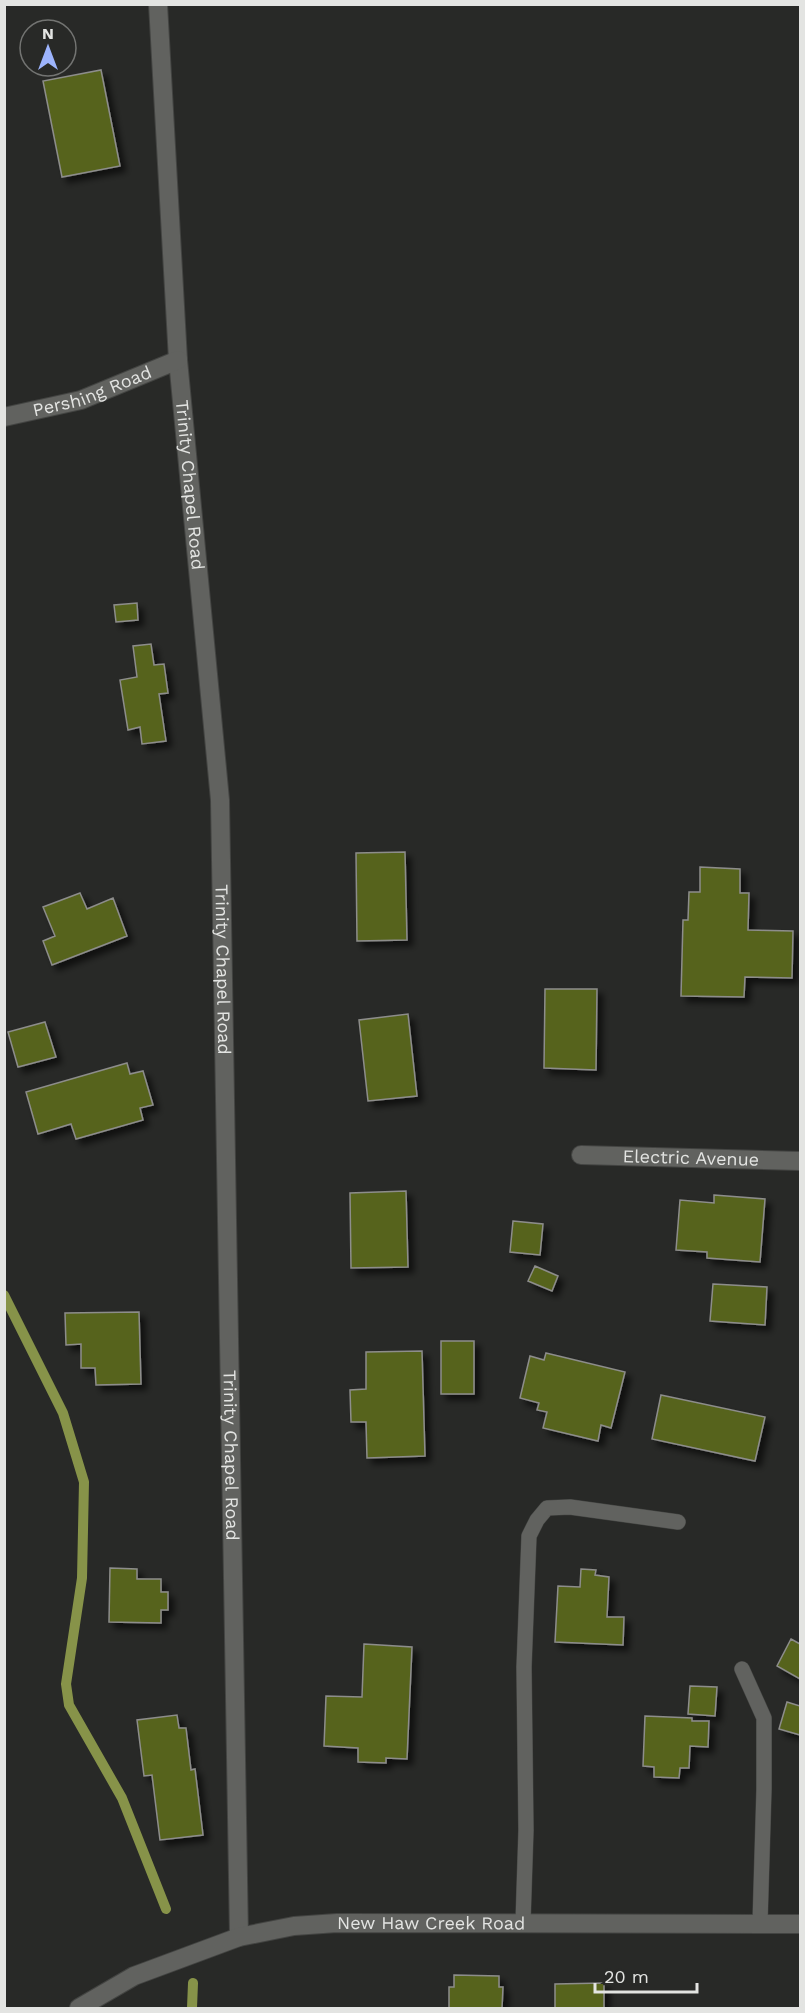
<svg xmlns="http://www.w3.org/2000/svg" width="805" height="2013" font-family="'Work Sans',sans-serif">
<defs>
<filter id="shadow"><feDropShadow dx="5.5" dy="5.5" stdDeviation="3" flood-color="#0009"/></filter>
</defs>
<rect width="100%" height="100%" fill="#282927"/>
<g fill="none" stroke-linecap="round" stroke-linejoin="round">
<!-- stream -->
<path stroke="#879349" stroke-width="10" d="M4,1295L63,1413L84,1482L82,1578L66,1684L69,1705L122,1798L166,1909
M192,2008L193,1983"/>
</g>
<!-- building -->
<path fill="#56631d" stroke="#8d8d8b" stroke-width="1.5" filter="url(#shadow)" d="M101,70L120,166L62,177L43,81Z
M137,603L138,620L116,622L114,605Z
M151,644L154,665L164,664L168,693L159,694L166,741L142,744L140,727L128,730L120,680L137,677L133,646Z
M405,852L407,940L357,941L356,853Z
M700,867L740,869V893H749L748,930L793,931L792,978L745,977L744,997L681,996L683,920H688L689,892H700Z
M80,893L87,909L113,898L127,936L52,965L43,941L55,936L43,907Z
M545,989H597L596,1070L544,1068Z
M408,1014L417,1096L368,1101L359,1020Z
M45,1022L56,1057L18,1067L8,1032Z
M127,1063L130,1074L143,1071L153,1105L140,1108L143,1120L76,1139L71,1124L38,1134L26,1092Z
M406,1191L408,1267L351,1268L350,1193Z
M714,1195L765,1199L760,1262L707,1258V1252L676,1250L680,1200L714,1203Z
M513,1221L543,1224L540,1255L510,1252Z
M535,1266L558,1276L552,1291L528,1281Z
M713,1284L767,1287L765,1325L710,1321Z
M139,1312L141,1384L96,1385L95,1368H81V1344L66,1345L65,1313Z
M441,1341H474V1394H441Z
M422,1351L425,1456L367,1458L366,1422H351L350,1390L366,1389V1352Z
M546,1353L625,1372L611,1428L601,1425L598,1441L543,1428L547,1412L537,1410L539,1403L520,1398L530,1356L544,1360Z
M661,1395L765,1417L755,1461L652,1439Z
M110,1568L137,1569V1579H161V1592H168V1610H161V1623L109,1622Z
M581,1569L596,1570L595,1575L609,1577L607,1617H624L623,1645L555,1642L558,1586L580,1587Z
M791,1639L800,1644V1679L777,1666Z
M364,1644L412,1647L407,1759L386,1758V1763L358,1762V1748L324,1746L326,1696L362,1697Z
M690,1686L717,1687L715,1716L688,1714Z
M787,1702L800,1706V1735L779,1729Z
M177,1715L179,1728H186L191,1770L195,1769L203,1835L160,1840L152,1775L144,1776L137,1720Z
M645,1716L692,1718V1721H709L708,1747L690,1746L689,1768H680L679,1778L654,1777V1767L643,1766Z
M454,1975L499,1976V1987H503L502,2008H449V1987H454Z
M604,1983V2008H555V1984Z"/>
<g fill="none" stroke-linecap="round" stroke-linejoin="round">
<defs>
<path id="lane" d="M742,1669L764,1718V1789L760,1923
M523,1922L526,1830L524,1667L529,1536L537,1520L547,1508L570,1507L678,1522"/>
<g id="street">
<path id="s1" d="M158,4L178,360L220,800L239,1937"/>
<path id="s2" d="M4,417L81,400L178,360"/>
<path id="s3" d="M581,1155L800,1161"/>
</g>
<g id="secondary">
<path id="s4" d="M79,2008L134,1976L239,1937L294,1926L337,1923L800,1924"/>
</g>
</defs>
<!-- lane casing -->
<use href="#lane" stroke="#434442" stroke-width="16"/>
<!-- street casing -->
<use href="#street" stroke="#434442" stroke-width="20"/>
<!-- secondary casing -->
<use href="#secondary" stroke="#434442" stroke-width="20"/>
<!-- lane -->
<use href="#lane" stroke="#61625f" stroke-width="15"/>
<!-- street -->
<use href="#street" stroke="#61625f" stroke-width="18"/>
<!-- secondary -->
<use href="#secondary" stroke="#61625f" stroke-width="18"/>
</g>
<g text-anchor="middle" stroke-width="4.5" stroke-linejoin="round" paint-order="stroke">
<!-- street labels -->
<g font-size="18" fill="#e3e4e2" stroke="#282927">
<text dy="6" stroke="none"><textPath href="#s2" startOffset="92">Pershing Road</textPath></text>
<text dy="6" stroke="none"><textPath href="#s1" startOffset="482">Trinity Chapel Road</textPath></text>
<text dy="6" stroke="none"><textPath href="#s1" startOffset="968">Trinity Chapel Road</textPath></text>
<text dy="6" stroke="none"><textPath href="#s3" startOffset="110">Electric Avenue</textPath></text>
<text dy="6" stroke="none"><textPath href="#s1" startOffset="1454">Trinity Chapel Road</textPath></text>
<text dy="6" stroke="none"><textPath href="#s4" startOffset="369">New Haw Creek Road</textPath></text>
</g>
</g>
<!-- border -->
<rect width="805" height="2013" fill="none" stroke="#e3e4e2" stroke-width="12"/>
<!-- north arrow -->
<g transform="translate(48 48)"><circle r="28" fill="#282927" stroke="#737472" stroke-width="1.5"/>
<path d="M0-4.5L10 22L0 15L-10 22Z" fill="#9db4fd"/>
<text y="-9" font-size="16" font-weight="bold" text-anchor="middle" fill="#e3e4e2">N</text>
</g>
<!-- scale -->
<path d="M595 1983v9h102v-9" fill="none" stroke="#e3e4e2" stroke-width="3"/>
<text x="604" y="1983" font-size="18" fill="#e3e4e2" stroke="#282927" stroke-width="4.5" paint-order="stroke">20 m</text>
</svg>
